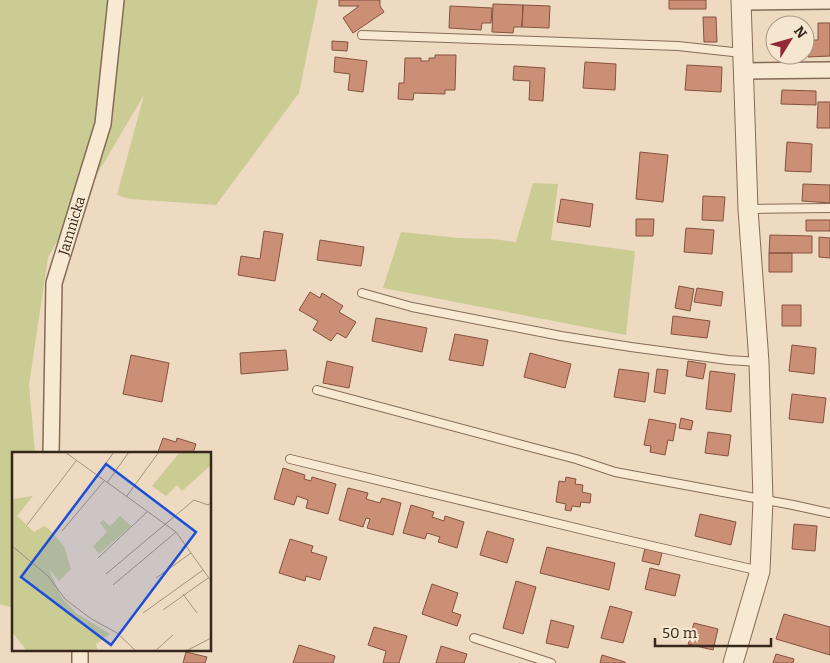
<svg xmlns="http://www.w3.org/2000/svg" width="830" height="663" font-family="Bitter,serif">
<rect width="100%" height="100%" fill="#eddac0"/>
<!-- green -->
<path fill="#cbcb94" d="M0,0H318L299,93L216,205L130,199L117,195L144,95L48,257L29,385L35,453H14V608L0,604Z
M533,183L558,184L551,240L635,251L626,335L383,288L401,232L459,238L493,239L516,242Z"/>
<!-- building -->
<path fill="#cb8f76" stroke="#85523e" d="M339,0H380V6L384,12L353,33L343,18L359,6H339Z
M669,0H706V9H669Z
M493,4L523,5L522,27H514L513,33L492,32Z
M523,5L550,6L549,28L522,27Z
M450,6L492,8L491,23H482L481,30L449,28Z
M703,17H716L717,42H704Z
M818,23H830V56L808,57V40H818Z
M332,41L348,42L347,51L332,50Z
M435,55H456L455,90H445V94L414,93L413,100L398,99L399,83H404L405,58H421V61H429V58H435Z
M335,57L367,61L363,92L348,90L350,74L334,72Z
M585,62L616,64L615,90L583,88Z
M687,65L722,67L721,92L685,90Z
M514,66L545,68L543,101L529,100L530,81L513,80Z
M782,90L816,91V105L781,104Z
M818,102H830V128H817Z
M787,142L812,144L811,172L785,171Z
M640,152L668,155L663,202L636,199Z
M803,184L830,185V203L802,201Z
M703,196L725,197L723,221L702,220Z
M561,199L593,204L590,227L557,222Z
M636,219H654L653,236H636Z
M806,220H830V231H806Z
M686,228L714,230L712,254L684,252Z
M264,231L283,234L275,281L238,275L241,256L260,259Z
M770,235L812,236V253H769Z
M819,237L830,238V258L819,257Z
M320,240L364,247L361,266L317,260Z
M769,253H792V272H769Z
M679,286L694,289L690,311L675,308Z
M697,288L723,292L721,306L694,302Z
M310,292L320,298L322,293L343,306L339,312L356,322L346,338L337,333L331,341L313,330L318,321L299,310Z
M782,305H801V326H782Z
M673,316L710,321L707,338L671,334Z
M376,318L427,328L422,352L372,341Z
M455,334L488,340L483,366L449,360Z
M792,345L816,348L814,374L789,371Z
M286,350L288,370L241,374L240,353Z
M530,353L571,364L565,388L524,377Z
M131,355L169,363L162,402L123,394Z
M327,361L353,367L349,388L323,383Z
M688,361L706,364L703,379L686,376Z
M619,369L649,373L645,402L614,397Z
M657,369L668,370L665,394L654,392Z
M710,371L735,374L731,412L706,409Z
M792,394L826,398L823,423L789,419Z
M681,418L693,421L691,430L679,428Z
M649,419L676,424L673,441L668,440L665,455L650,452L651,446L644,445Z
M708,432L731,435L728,456L705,453Z
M163,438L176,442L177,438L196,444L193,453H163L158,452Z
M283,468L305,475L304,479L311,481L312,477L336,484L328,514L306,508L308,500L297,496L294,505L274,499Z
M566,477L576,479L575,484L583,485L582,492L591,494L590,503L581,502L580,507L572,506L571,511L565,510L566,504L556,502L559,481L565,482Z
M348,488L368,493L366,499L380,503L382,498L401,503L393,535L367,528L370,519L366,518L363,527L339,520Z
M411,505L434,512L432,517L444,521L445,516L464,522L457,548L438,542L440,537L427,533L425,539L403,533Z
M700,514L736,522L731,545L695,536Z
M794,524L817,526L815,551L792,549Z
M487,531L514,539L507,563L480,555Z
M290,539L313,546L311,552L327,557L320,580L306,576L305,581L279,573Z
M547,547L615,563L609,590L540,573Z
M645,548L662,553L659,565L642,561Z
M650,568L680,575L675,596L645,589Z
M516,581L536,587L523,634L503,628Z
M432,584L458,593L452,612L461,615L457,626L422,614Z
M610,606L632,612L623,643L601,638Z
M784,614L830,627V655L776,639Z
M551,620L574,626L568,648L546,643Z
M694,623L718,629L713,650L688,644Z
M374,627L407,636L399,663H383L386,651L368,645Z
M299,645L335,656L333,663H293Z
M441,646L467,654L464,663H436Z
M186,652L207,657L205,663H183Z
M776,654L794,659L793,663H773Z
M602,655L625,662V663H600Z"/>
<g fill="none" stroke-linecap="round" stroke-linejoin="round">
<defs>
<path id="service" d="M362,35L678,46L742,53
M748,209L830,208
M362,293L412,307L561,336L631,347L728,360L759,362
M317,390L530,447L576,459L615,472L793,505L830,513
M290,459L609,536L760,571
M474,638L551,663"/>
<g id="minor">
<path d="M741,2L830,1"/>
<path d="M743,71L830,70"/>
<path id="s1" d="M51,453L54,283L103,124L116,0"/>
<path d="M80,663V649"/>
</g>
<path id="tertiary" d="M733,663L760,571L763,500L759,362L748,209L741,0"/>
</defs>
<!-- service casing -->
<use href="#service" stroke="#866b58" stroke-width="10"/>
<!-- minor casing -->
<use href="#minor" stroke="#866b58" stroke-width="18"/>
<!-- tertiary casing -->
<use href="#tertiary" stroke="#866b58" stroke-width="21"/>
<!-- service -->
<use href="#service" stroke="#f8e9d3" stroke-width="8"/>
<!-- minor -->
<use href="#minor" stroke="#f8e9d3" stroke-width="15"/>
<!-- tertiary -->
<use href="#tertiary" stroke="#f8e9d3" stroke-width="19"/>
</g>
<g text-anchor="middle" stroke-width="4.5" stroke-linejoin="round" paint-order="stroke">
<!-- street labels -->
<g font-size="14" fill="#36261c" stroke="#f5e6cf">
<text dy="5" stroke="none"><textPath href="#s1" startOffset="230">Jamnicka</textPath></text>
</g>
</g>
<!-- overview -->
<g transform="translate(12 452)">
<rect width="199" height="199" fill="#eddac0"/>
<path d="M168,0H199V13L170,39L165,33L154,44L140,34ZM21,44L5,64L22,80L32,74L37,77L52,94L59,117L47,129L37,117L49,145L64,161L98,182L84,192L86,199H15L0,180V47ZM108,64L119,74L87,102L81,94L95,80L88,71L91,68L98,74Z" fill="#cbcb94"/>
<path fill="none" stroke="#a4927e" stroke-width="1" d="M53,0L164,80L199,129M85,24L102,0M95,31L117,0M114,45L147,0M15,73L64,9M50,79L92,29M0,94L36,124L53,147L78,166L105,181L124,199M86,106L136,59M94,122L182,48L196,53L199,51M144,126L179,101M101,133L164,80M171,142L185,161M151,158L196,126M131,161L191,118M143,199L161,183M174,199L199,186"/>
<path fill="#1d4ed8" fill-opacity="0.15" stroke="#1d4ed8" stroke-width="2.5" d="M94,12L184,80L99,193L9,125Z"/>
<rect width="199" height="199" fill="none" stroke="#36261c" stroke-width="2.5"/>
</g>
<!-- north arrow -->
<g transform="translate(790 40) rotate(53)"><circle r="24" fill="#f5e6cf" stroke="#a99987"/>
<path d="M0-4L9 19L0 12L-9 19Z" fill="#942836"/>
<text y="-8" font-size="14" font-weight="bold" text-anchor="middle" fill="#36261c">N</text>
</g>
<!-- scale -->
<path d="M655 638v8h116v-8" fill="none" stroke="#36261c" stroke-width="2.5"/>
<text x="662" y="638" font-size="15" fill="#36261c" stroke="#f5e6cf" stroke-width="4" paint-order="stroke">50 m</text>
</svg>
